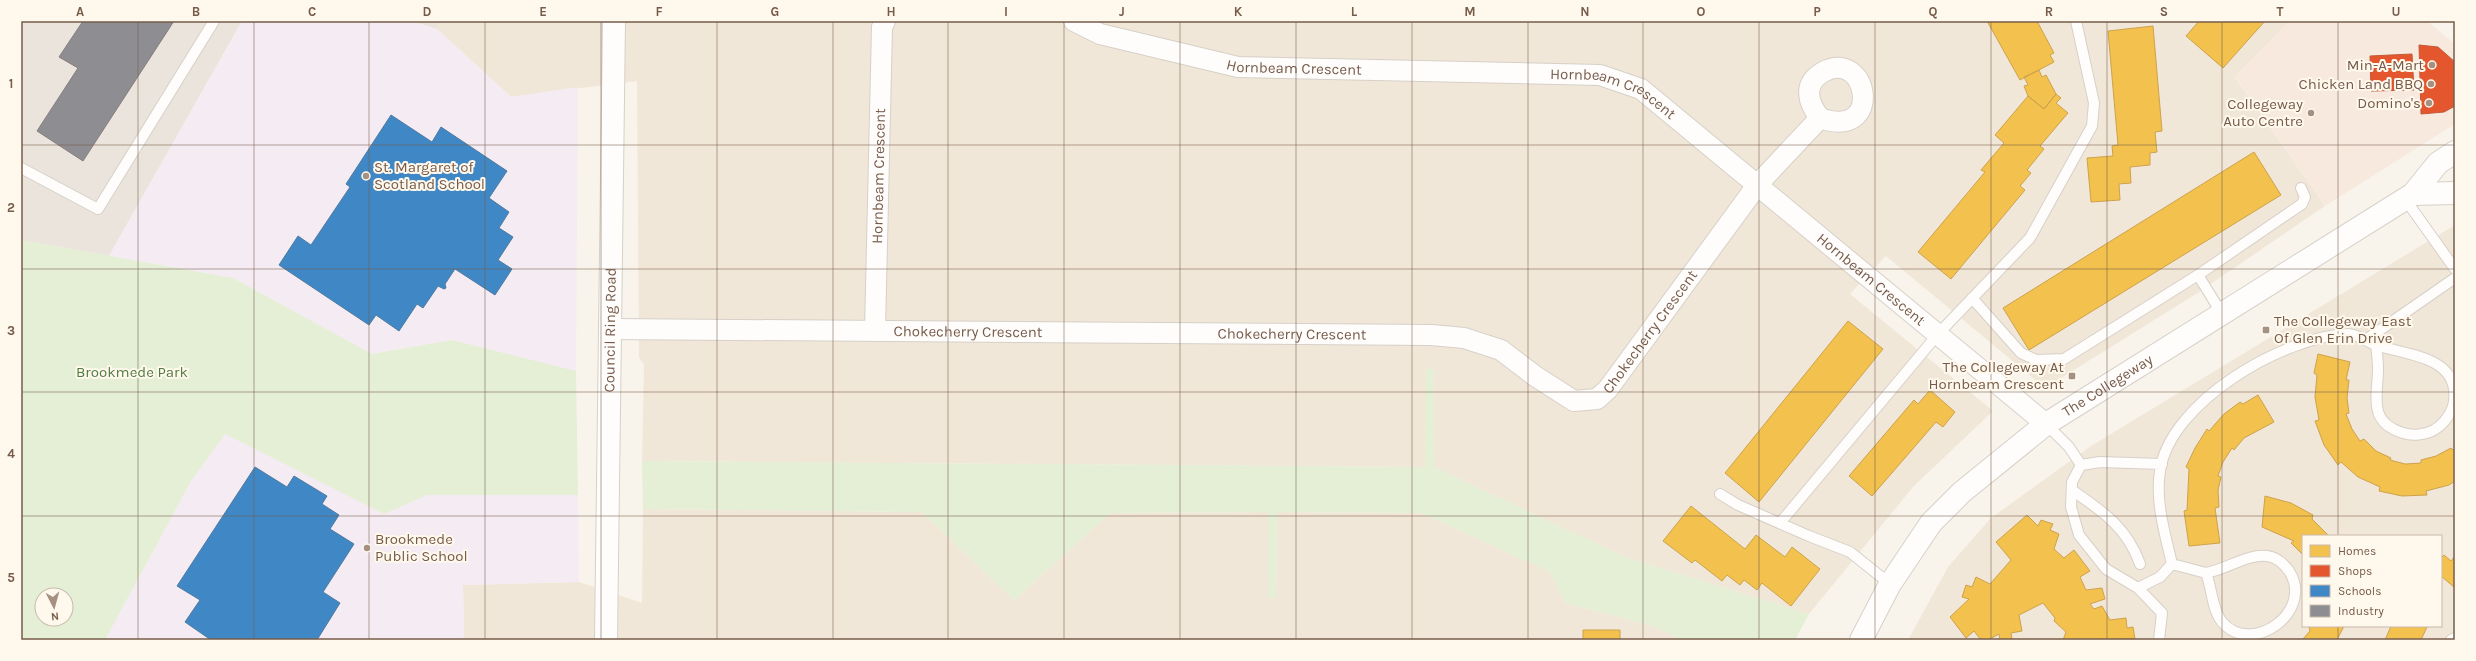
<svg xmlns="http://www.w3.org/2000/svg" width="2476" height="661" font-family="Karla,sans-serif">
<rect width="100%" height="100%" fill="#f8f4eb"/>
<!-- residential -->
<path fill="#f1e7d8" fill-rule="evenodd" d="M439,21H2290L2235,77L2325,206L2196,294L2045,388L1886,256L1850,294L1993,411L1913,487L1809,614L1625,557L1434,467V369L1426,370V467L642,461L644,365L639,357L637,81L511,97L437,29Z
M2455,225V640H1908L1948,567L1991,518L2091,446ZM2303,536H2441V626H2303Z
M643,509L922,512L1014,600L1110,513L1268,512V598H1276L1277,512L1421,513L1550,572L1565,603L1653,626L1683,640H464L463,585L579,582L642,603Z"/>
<!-- commercial -->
<path fill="#f8e9df" d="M2290,21H2427L2455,44V124L2325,206L2235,76Z"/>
<!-- industrial -->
<path fill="#ebe4dc" d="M21,21H242L109,256L21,240Z
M411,21H439L437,29Z"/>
<!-- education -->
<path fill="#f5ebf3" d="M242,21H411L437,29L511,97L578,87L576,371L452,340L372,354L233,278L109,256Z
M225,434L384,514L427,495H578L579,582L463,585L464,640H105L191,481Z"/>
<!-- green -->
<path fill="#e4efd6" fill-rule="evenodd" d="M21,240L233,278L372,354L452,340L576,371L578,495H427L384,514L225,434L191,481L105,640H21ZM42,595H66V619H42Z
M1426,369H1434V467L1625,557L1809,614L1795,640H1683L1653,626L1565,603L1550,572L1421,513L1277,512L1276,598H1268V512L1110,513L1014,600L922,512L643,509L642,461L1425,467Z"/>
<!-- homes -->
<path fill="#f2c14e" stroke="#cda24d" d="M1987,21H2037L2054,53L2050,55L2054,62L2020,80Z
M2199,21H2265L2223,68L2186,36Z
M2153,26L2162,131L2155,132L2157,152L2150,153V165L2130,167L2131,183L2119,184L2120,200L2091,202L2087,158L2113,156L2112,146L2118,145L2108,31Z
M2039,70L2042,77L2046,75L2056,94L2044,109L2028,96L2024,86L2028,85L2024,77Z
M2056,94L2061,98L2056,103L2068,113L2040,146L2044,149L2027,170L2031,173L2020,186L2025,190L1951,279L1918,252L1985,172L1981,170L2004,143L1995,135L2028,96L2044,109Z
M2254,152L2281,195L2029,350L2003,308Z
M1848,321L1883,349L1759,502L1725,473Z
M2318,354L2350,362L2346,380H2349L2347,398L2349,413L2346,414L2352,429L2360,441L2364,439L2376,451L2391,458L2390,460L2405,464L2421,463V460L2436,456L2451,448L2453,450L2455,448V481L2449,485L2426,491L2427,495L2402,496L2379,491L2380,487L2358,477L2341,462L2338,465L2324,445L2315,421L2319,420L2315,397L2317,375L2314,373Z
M1930,390L1955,412L1943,427L1936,422L1872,496L1849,476L1914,400L1918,404Z
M2258,395L2274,422L2244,438L2234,450L2232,448L2223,462L2218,476L2221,477L2218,490L2219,507L2215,508L2220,543L2189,546L2184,511L2187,510L2189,469L2186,467L2195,448L2207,429L2209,431L2224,414L2240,402L2243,404Z
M2265,496L2291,503L2313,515L2312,519L2329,536H2303V555L2291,543L2294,541L2262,527Z
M1691,506L1745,549L1756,535L1785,557L1792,547L1820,569L1791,606L1762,583L1757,590L1744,580L1740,585L1727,575L1722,581L1695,560L1692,563L1663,541Z
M2027,515L2038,526L2041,520L2053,524L2050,530L2059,534L2054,549L2064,558L2074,550L2090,571L2080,577L2086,590L2102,588L2105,599L2090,604L2094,609L2102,606L2110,620L2126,618L2127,628L2133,627L2135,639L2063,640L2066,632L2054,621L2055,618L2043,603L2019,615L2022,631L2011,633L2012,639L2000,640L1999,634L1988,640H1981L1974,631L1966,638L1950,617L1969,599L1962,597L1966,585L1972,587L1976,577L1990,584L2011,560L1996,542Z
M2444,555L2451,561L2455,556V588L2441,576V558Z
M2309,626H2344L2337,640H2302L2310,631Z
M2391,626H2426L2427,627L2421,640H2385Z
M1583,630H1620V640H1583Z"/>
<!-- shops -->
<path fill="#e4572e" stroke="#c35836" d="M2419,45L2438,47L2455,62V106L2444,112L2421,114Z
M2412,54L2414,90L2371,91L2370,56Z"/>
<!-- schools -->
<path fill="#3f88c5" stroke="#507aa0" d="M391,115L432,142L441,127L507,171L489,198L509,212L499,228L513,237L498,260L512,269L495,295L455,269L445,284L446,288L444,289L438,286L423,308L417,304L399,331L376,315L369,325L279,265L298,236L311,245L350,187L346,184Z
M255,467L287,487L294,476L327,496L322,504L339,515L330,529L354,544L323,592L340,603L317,640H211L185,622L200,600L177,586Z"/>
<!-- industry -->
<path fill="#8d8d92" stroke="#867e7c" d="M83,21H174L83,161L37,131L78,68L59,57Z"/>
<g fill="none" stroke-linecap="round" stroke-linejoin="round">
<defs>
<path id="service" d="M21,168L98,209L214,21
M2405,199L2455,269
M2198,275L2222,314
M1972,298L2021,353L2036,360L2064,359L2198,275L2302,204L2305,197L2301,188
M2367,339L2455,278
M2046,424L2069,447L2081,465L2072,482L2071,507L2079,535L2106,569L2138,588L2160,577L2172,564C2165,534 2155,501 2160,471C2170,402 2283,337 2347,334C2359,334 2366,342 2376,345C2405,355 2460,356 2454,401C2453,412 2444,424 2434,430C2425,435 2412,436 2403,433C2367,422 2378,396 2378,368C2378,361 2377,353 2376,345
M2081,465L2100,462L2162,464
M2072,490C2102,511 2127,527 2140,564
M1720,494L1738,505L1809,536L1850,552L1890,584
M1780,523L1938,334L2030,238L2092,126L2094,103L2076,21
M2172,564L2206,573C2212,588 2212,610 2222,622C2252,657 2315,611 2289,571C2284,564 2276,557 2267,556C2249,553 2225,570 2206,573
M2138,588L2162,613L2159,640
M2451,640L2455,638"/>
<g id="minor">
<path id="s1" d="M1074,21L1100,34L1238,67L1600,75L1641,89L2046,424"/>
<path id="s2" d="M610,329L1431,335L1464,338L1501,350L1535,376L1574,401L1597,399L1608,389L1758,184L1820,118C1885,141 1868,47 1823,72C1802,84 1808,103 1820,118"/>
<path id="s3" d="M875,331L882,27L885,21"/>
</g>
<g id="tertiary">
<path d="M2413,194L2455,193"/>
<path id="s4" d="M606,640L614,21"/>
<path id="s5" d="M1861,640L1890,584L1931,523L1962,492L2046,424L2413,194L2438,163L2455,152"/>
</g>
</defs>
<!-- service casing -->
<use href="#service" stroke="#d6d0c8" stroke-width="12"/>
<!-- minor casing -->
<use href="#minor" stroke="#d6d0c8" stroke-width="22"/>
<!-- tertiary casing -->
<use href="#tertiary" stroke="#d6d0c8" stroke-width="24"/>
<!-- service -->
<use href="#service" stroke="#fefdfc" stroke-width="10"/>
<!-- minor -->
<use href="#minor" stroke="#fefdfc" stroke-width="20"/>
<!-- tertiary -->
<use href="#tertiary" stroke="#fefdfc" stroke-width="22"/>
</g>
<!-- grid -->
<path fill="none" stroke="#775b4a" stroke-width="1" stroke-opacity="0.55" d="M138,21V640M254,21V640M369,21V640M485,21V640M601,21V640M717,21V640M833,21V640M948,21V640M1064,21V640M1180,21V640M1296,21V640M1412,21V640M1528,21V640M1643,21V640M1759,21V640M1875,21V640M1991,21V640M2107,21V640M2222,21V640M2338,21V536M21,145H2455M21,269H2455M21,392H2455M21,516H2455M2338,626V640"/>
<!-- markers -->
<g fill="#a49182" stroke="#fff8ed" stroke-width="1.5">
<circle cx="2432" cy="65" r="4"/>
<circle cx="2431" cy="84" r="4"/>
<circle cx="2429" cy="103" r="4"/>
<circle cx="2311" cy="113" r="4"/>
<circle cx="366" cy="176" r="4"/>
<rect x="2262" y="326" width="8" height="8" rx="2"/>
<rect x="2068" y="372" width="8" height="8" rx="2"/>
<circle cx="367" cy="548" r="4"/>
</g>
<g text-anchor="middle" stroke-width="4" stroke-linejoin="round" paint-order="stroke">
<!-- poi labels -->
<g font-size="15" fill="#775b4a" stroke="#fff8ed" text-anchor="end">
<text x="2424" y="70">Min-A-Mart</text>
<text x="2423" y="89">Chicken Land BBQ</text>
<text x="2421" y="108">Domino's</text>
<text x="2303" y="109">Collegeway<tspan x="2303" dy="17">Auto Centre</tspan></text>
<text x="374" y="172" text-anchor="start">St. Margaret of<tspan x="374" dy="17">Scotland School</tspan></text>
<text x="2274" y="326" text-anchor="start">The Collegeway East<tspan x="2274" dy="17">Of Glen Erin Drive</tspan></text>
<text x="2064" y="372">The Collegeway At<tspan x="2064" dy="17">Hornbeam Crescent</tspan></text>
<text x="375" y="544" text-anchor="start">Brookmede<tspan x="375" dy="17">Public School</tspan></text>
</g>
<!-- street labels -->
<g font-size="15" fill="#775b4a" stroke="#fff8ed">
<text dy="5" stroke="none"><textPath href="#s1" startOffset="227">Hornbeam Crescent</textPath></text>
<text dy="5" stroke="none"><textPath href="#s1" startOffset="551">Hornbeam Crescent</textPath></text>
<text dy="5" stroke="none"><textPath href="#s3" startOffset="155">Hornbeam Crescent</textPath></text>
<text dy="5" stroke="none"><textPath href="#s1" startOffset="875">Hornbeam Crescent</textPath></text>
<text dy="5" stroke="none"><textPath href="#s4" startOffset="310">Council Ring Road</textPath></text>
<text dy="5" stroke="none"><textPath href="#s2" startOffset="1091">Chokecherry Crescent</textPath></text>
<text dy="5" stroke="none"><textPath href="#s2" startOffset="358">Chokecherry Crescent</textPath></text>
<text dy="5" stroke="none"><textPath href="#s2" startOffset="682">Chokecherry Crescent</textPath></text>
<text dy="5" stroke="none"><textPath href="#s5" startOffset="361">The Collegeway</textPath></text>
</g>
<!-- park labels -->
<g font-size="15" fill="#527d42" stroke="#fff8ed">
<text x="132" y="377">Brookmede Park</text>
</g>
</g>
<!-- border -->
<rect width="2476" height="661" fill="none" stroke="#fff8ed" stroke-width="44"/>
<!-- legend -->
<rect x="2302" y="535" width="140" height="92" fill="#fff8ed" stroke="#c9b9ac"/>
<rect x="2310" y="545" width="20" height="12" fill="#f2c14e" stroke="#c9b9ac"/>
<text x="2338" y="555" font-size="12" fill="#775b4a">Homes</text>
<rect x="2310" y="565" width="20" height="12" fill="#e4572e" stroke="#c9b9ac"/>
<text x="2338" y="575" font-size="12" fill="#775b4a">Shops</text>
<rect x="2310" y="585" width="20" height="12" fill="#3f88c5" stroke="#c9b9ac"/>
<text x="2338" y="595" font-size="12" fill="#775b4a">Schools</text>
<rect x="2310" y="605" width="20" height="12" fill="#8d8d92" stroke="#c9b9ac"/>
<text x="2338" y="615" font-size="12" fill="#775b4a">Industry</text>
<!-- north arrow -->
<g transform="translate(54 607) rotate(174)"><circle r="19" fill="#fff8ed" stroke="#c9b9ac"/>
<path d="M0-3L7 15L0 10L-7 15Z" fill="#a49182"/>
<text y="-6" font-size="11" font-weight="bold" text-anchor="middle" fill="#775b4a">N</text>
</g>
<rect x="22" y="22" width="2432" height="617" fill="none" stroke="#775b4a" stroke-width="1.5"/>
<g font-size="13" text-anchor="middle" font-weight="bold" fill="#775b4a">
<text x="80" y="16">A</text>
<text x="196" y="16">B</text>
<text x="312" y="16">C</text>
<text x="427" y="16">D</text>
<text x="543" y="16">E</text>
<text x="659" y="16">F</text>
<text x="775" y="16">G</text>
<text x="891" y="16">H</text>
<text x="1006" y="16">I</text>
<text x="1122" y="16">J</text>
<text x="1238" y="16">K</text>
<text x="1354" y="16">L</text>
<text x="1470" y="16">M</text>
<text x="1585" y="16">N</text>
<text x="1701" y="16">O</text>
<text x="1817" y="16">P</text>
<text x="1933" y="16">Q</text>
<text x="2049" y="16">R</text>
<text x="2164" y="16">S</text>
<text x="2280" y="16">T</text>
<text x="2396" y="16">U</text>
<text x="11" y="88">1</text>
<text x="11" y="212">2</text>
<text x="11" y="335">3</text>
<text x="11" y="458">4</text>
<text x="11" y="582">5</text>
</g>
</svg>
